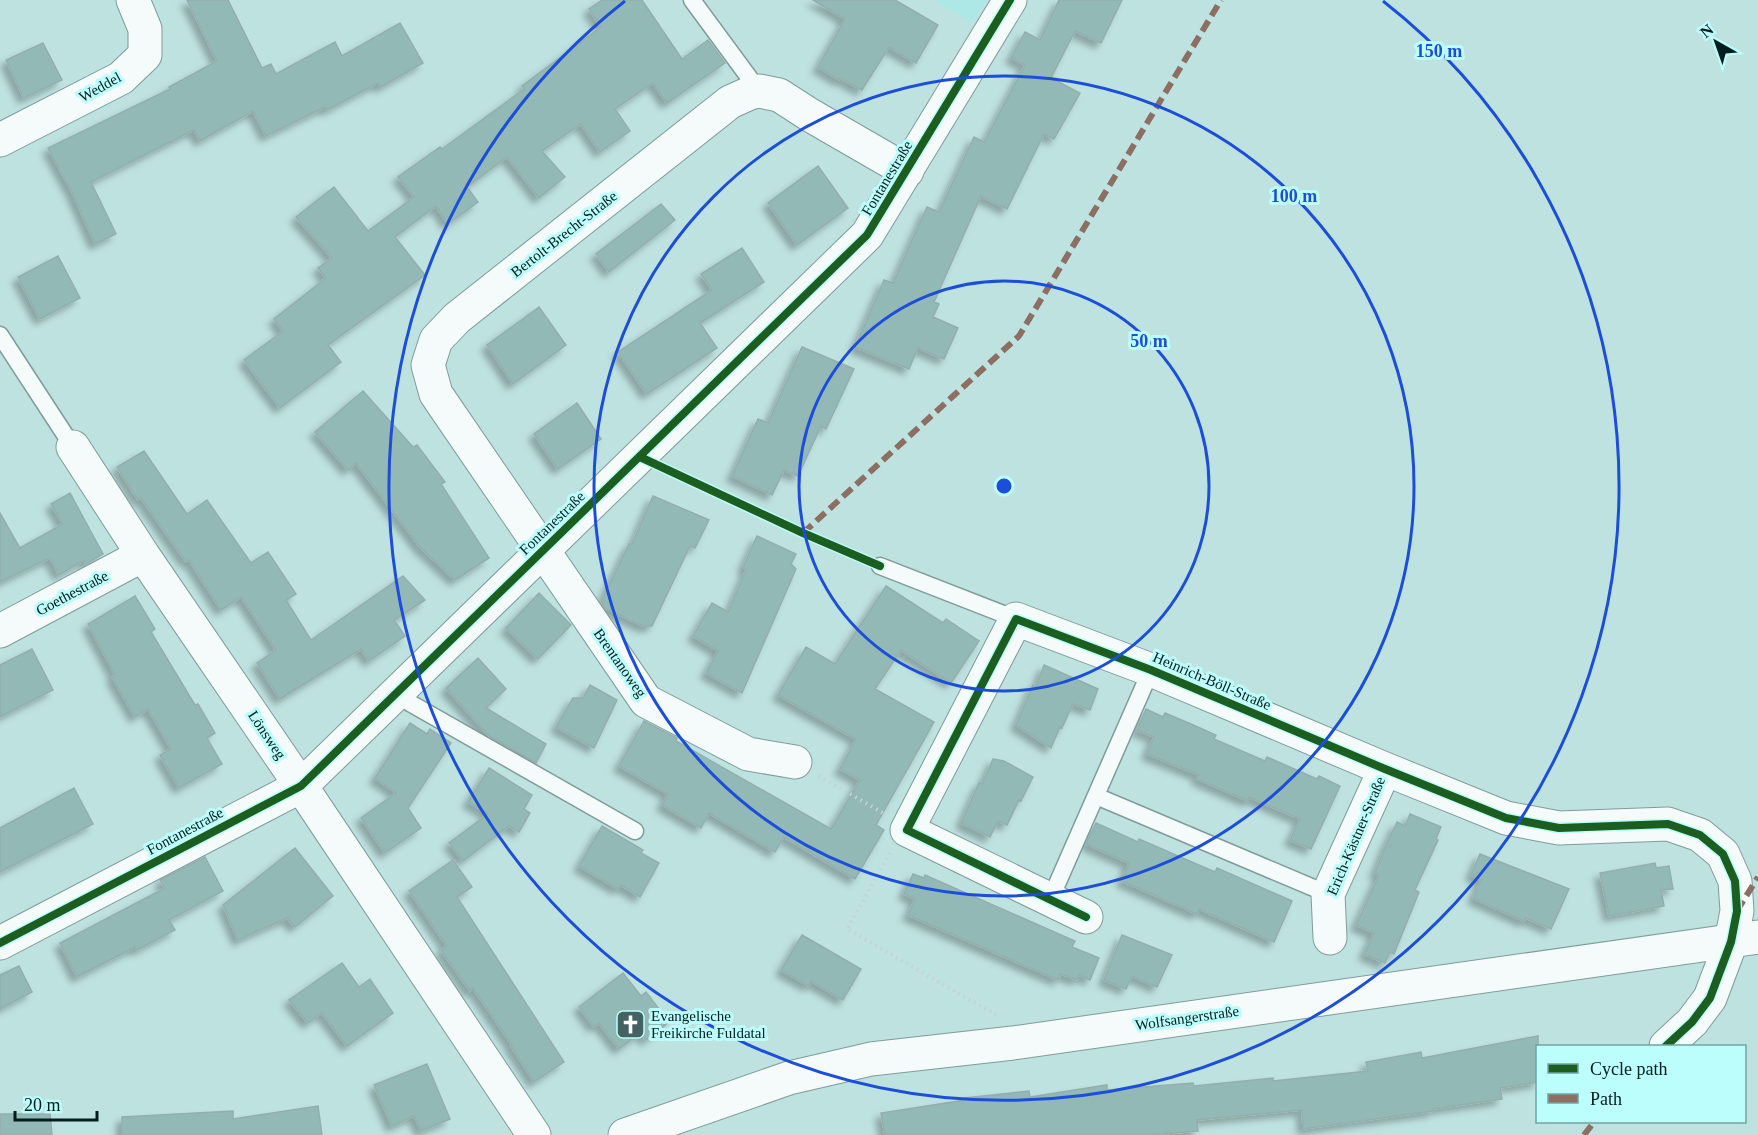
<svg xmlns="http://www.w3.org/2000/svg" width="1758" height="1135" font-family="'Times New Roman',serif">
<defs>
<filter id="shadow"><feDropShadow dx="-5.5" dy="5.5" stdDeviation="3" flood-color="#0004"/></filter>
</defs>
<rect width="100%" height="100%" fill="#bee2e0"/>
<!-- built -->
<path fill="#ade8e6" d="M934,0H987L972,23Z"/>
<!-- building -->
<path fill="#93b9b7" stroke="#93afad" stroke-width="1.5" filter="url(#shadow)" d="M187,0H228L262,68L271,64L276,74L335,42L342,56L400,23L423,63L381,87L378,83L327,110L325,107L266,136L253,111L200,141L194,130L91,182L116,234L95,244L72,192L48,148L170,89L169,87L217,61Z
M602,0H642L682,59L708,40L725,63L667,103L653,83L615,109L630,131L600,152L581,124L542,151L565,177L539,198L507,157L467,187L478,202L448,224L436,206L395,237L425,275L328,345L341,362L280,408L244,360L283,331L274,319L326,278L318,268L332,258L296,217L334,187L368,231L414,197L398,177L440,147L442,149L524,89L522,86L601,27L589,9Z
M813,0H895L938,25L916,63L889,47L862,90L840,78L839,80L818,67L845,19Z
M1059,0H1122L1101,43L1075,31L1051,78L1080,93L1054,139L1044,134L1007,209L981,196L934,302L939,304L933,317L958,328L944,359L918,348L909,369L855,347L884,280L893,283L927,207L939,212L974,137L984,142L1025,65L1011,58L1025,32L1040,40Z
M43,43L62,80L24,98L6,60Z
M818,166L848,208L797,245L768,203Z
M661,204L675,220L609,272L596,254Z
M742,248L764,282L700,323L717,348L647,394L618,352L712,290L701,274Z
M58,256L80,298L40,319L18,277Z
M539,307L566,345L513,384L487,345Z
M802,347L854,369L826,429L821,426L798,476L784,470L772,495L732,476L758,419L768,423Z
M363,391L413,447L417,445L445,482L441,484L489,558L455,580L420,547L356,463L348,470L315,432Z
M577,403L601,439L558,469L534,434Z
M144,451L187,514L207,500L251,563L268,552L296,594L286,600L311,640L403,576L425,600L394,620L405,636L369,661L361,649L280,699L257,663L276,650L241,597L221,610L189,560L186,562L141,498L138,500L117,467Z
M70,493L103,554L86,564L84,560L59,575L50,558L0,582V513L20,548L63,524L51,504Z
M653,496L709,520L695,548L690,546L652,626H643L605,608L601,602L629,544H632Z
M757,536L796,554L791,564L796,569L742,693L706,673L718,651L693,636L712,603L728,612L746,570L743,567Z
M886,586L943,623L946,619L979,641L951,683L901,650L875,689L934,722L876,825L884,830L855,879L784,837L775,852L709,813L701,828L662,805L668,794L619,766L644,721L677,738L676,741L831,829L860,780L840,769L856,739L778,695L806,647L835,664Z
M539,593L571,625L538,659L506,628Z
M135,596L155,629L151,632L195,705L198,704L215,733L207,738L222,764L179,788L160,755L171,749L148,709L135,717L112,677L115,675L88,624Z
M32,649L53,690L0,717V665Z
M478,658L506,689L486,708L546,744L536,763L489,736L446,688Z
M1044,665L1098,689L1090,710L1073,704L1062,728L1060,727L1051,748L1016,725L1033,685L1036,687Z
M590,685L617,700L594,748L556,727L573,698H583Z
M1146,709L1163,717L1165,713L1191,724L1216,735L1214,739L1265,761L1267,757L1317,779L1319,776L1340,786L1311,849L1290,840L1300,819L1249,797L1248,801L1197,779L1199,775L1147,754L1154,737L1137,730Z
M410,723L427,734L430,729L451,743L408,808L421,828L385,853L361,818L396,793L375,778Z
M993,759L1004,761L1033,777L1021,801L1019,800L1007,825L998,821L990,837L961,823L979,783L982,784Z
M489,768L532,795L524,809L530,813L519,832L509,826L463,861L449,843L488,814L468,802Z
M74,788L93,824L0,872V828Z
M1410,814L1441,827L1436,839L1438,840L1415,890L1419,892L1394,954L1390,952L1385,963L1364,954L1374,933L1356,925L1379,875L1375,873L1385,847L1397,822L1405,826Z
M1096,823L1138,842L1139,839L1215,872L1217,868L1292,901L1274,942L1199,909L1197,914L1122,881L1129,863L1086,844Z
M602,826L643,850L641,853L659,863L640,897L621,885L618,889L579,866Z
M295,848L333,896L295,927L287,918L238,940L223,905Z
M1480,854L1569,889L1551,929L1526,918L1524,921L1473,898L1481,880L1471,875Z
M205,857L223,891L169,920L175,930L137,950L135,947L77,977L60,943L165,888L160,880Z
M453,860L472,887L457,897L564,1062L534,1082L511,1046L512,1045L473,988L470,991L441,950L447,946L409,891Z
M1655,863L1656,868L1669,866L1673,889L1661,890L1664,906L1609,916L1600,873Z
M913,874L924,878L925,875L1075,941L1072,947L1099,958L1090,980L1079,975L1077,980L1061,974L1058,980L908,915L915,899L904,894Z
M802,935L861,969L843,1000L811,981L809,986L781,970Z
M1122,935L1172,955L1157,987L1132,976L1126,989L1104,980Z
M342,963L359,987L370,979L393,1013L347,1046L322,1013L308,1023L289,1000Z
M19,966L32,992L0,1009V975Z
M623,973L641,996L646,992L669,1022L646,1040L640,1033L619,1049L599,1023L594,1027L579,1007Z
M1538,1036V1082L1500,1088L1502,1099L1433,1109V1111L1303,1129L1302,1110L1197,1120L1198,1131L1149,1135H885L881,1113L965,1100V1098L1029,1091L1030,1097L1107,1085V1090L1193,1083L1194,1086L1273,1078V1081L1368,1071L1366,1062L1421,1052L1422,1058Z
M427,1064L450,1119L421,1131L414,1116L392,1126L374,1085Z
M318,1106L322,1135H122V1117L233,1111V1119Z
M0,1114H50L52,1135H0Z"/>
<g fill="none" stroke-linecap="round" stroke-linejoin="round">
<defs>
<path id="lane" d="M692,0L759,91
M0,335L73,447
M880,566L1016,619
M399,691L410,703L635,831
M1096,796L1328,894
M1050,900L1151,670"/>
<path id="street" d="M0,140L121,78L145,55V29L133,0
M73,447L143,555L301,786L534,1135
M0,631L143,555
M795,762L748,754L646,701L436,394L428,365L436,340L457,318L730,102L750,93L759,91L779,95L810,115L907,171
M1086,917L907,830L1016,619L1151,670L1385,769L1506,818L1559,828L1668,824L1700,835L1723,854L1735,881L1737,911L1731,942L1710,998L1692,1022L1666,1046
M1330,938L1328,894L1385,769
M0,943L301,786L867,235L1010,0"/>
<path id="secondary" d="M625,1135L789,1078L871,1059L1013,1043L1758,937"/>
</defs>
<!-- lane casing -->
<use href="#lane" stroke="#7f9c9b" stroke-width="19"/>
<!-- street casing -->
<use href="#street" stroke="#7f9c9b" stroke-width="35"/>
<!-- secondary casing -->
<use href="#secondary" stroke="#7f9c9b" stroke-width="35"/>
<!-- path -->
<path stroke="#c6d1d1" stroke-width="4" stroke-dasharray="1.5 4.5" stroke-linecap="butt" d="M819,776L883,813
M890,853L847,929L996,1015"/>
<!-- lane -->
<use href="#lane" stroke="#f5fbfa" stroke-width="16"/>
<!-- street -->
<use href="#street" stroke="#f5fbfa" stroke-width="33"/>
<!-- secondary -->
<use href="#secondary" stroke="#f5fbfa" stroke-width="33"/>
<!-- quiet -->
<path stroke="#8d6e63" stroke-width="6" stroke-dasharray="12 6" stroke-linecap="butt" d="M803,533L1019,336L1221,0
M1737,911L1758,877
M1584,1135L1594,1122"/>
<defs>
<path id="cycleway" d="M640,457L803,533L880,566
M1086,917L907,830L1016,619L1151,670L1385,769L1506,818L1559,828L1668,824L1700,835L1723,854L1735,881L1737,911L1731,942L1710,998L1692,1022L1666,1046
M0,943L301,786L867,235L1010,0"/>
</defs>
<!-- cycleway casing -->
<use href="#cycleway" stroke="#bcfefc" stroke-width="11"/>
<!-- cycleway -->
<use href="#cycleway" stroke="#1b5e20" stroke-width="8"/>
</g>
<!-- distance rings -->
<g fill="none" stroke="#1d4ed8" stroke-width="3">
<circle cx="1004" cy="486" r="205"/>
<circle cx="1004" cy="486" r="410"/>
<path d="M1383 1A615 615 0 1 1 625 1"/>
</g>
<!-- icons -->
<defs>
<symbol id="church-square" viewBox="-11 -11 22 22"><rect x="-9" y="-9" width="18" height="18" rx="4" fill="#446261" stroke="#bcfefc"/><path d="M-1.2-6h2.4v3.5h3.3v2.4h-3.3V6h-2.4V-.1h-3.3v-2.4h3.3Z" fill="#fff"/></symbol>
</defs>
<g fill-rule="evenodd">
<use href="#church-square" x="614" y="1008" width="33" height="33"/>
</g>
<g text-anchor="middle" stroke-width="6" stroke-linejoin="round" paint-order="stroke">
<!-- street labels -->
<g font-size="15" fill="#021d1d" stroke="#bcfefc">
<text transform="translate(100 87) rotate(-29)" y="5">Weddel</text>
<text transform="translate(887 178) rotate(-59)" y="5">Fontanestraße</text>
<text transform="translate(564 234) rotate(-38)" y="5">Bertolt-Brecht-Straße</text>
<text transform="translate(552 523) rotate(-44)" y="5">Fontanestraße</text>
<text transform="translate(72 593) rotate(-28)" y="5">Goethestraße</text>
<text transform="translate(620 663) rotate(55)" y="5">Brentanoweg</text>
<text transform="translate(1212 681) rotate(23)" y="5">Heinrich-Böll-Straße</text>
<text transform="translate(267 735) rotate(56)" y="5">Lönsweg</text>
<text transform="translate(185 831) rotate(-28)" y="5">Fontanestraße</text>
<text transform="translate(1356 836) rotate(-67)" y="5">Erich-Kästner-Straße</text>
<text transform="translate(1187 1018) rotate(-8)" y="5">Wolfsangerstraße</text>
</g>
<!-- poi labels -->
<g font-size="15" fill="#021d1d" stroke="#bcfefc" text-anchor="start">
<text x="651" y="1021">Evangelische<tspan x="651" dy="17">Freikirche Fuldatal</tspan></text>
</g>
</g>
<circle cx="1004" cy="486" r="9" fill="#1d4ed8" stroke="#bcfefc" stroke-width="3"/>
<g font-size="18" text-anchor="middle" font-weight="bold" fill="#1d4ed8" stroke="#bcfefc" stroke-width="6" stroke-linejoin="round" paint-order="stroke">
<text x="1439" y="57">150 m</text>
<text x="1294" y="202">100 m</text>
<text x="1149" y="347">50 m</text>
</g>
<!-- legend -->
<rect x="1536" y="1045" width="210" height="78" fill="#bcfefc" stroke="#72a4a3" stroke-width="1.5"/>
<rect x="1548" y="1064" width="30" height="9" fill="#1b5e20" stroke="#72a4a3" stroke-width="1.5"/>
<text x="1590" y="1075" font-size="18" fill="#021d1d">Cycle path</text>
<rect x="1548" y="1094" width="30" height="9" fill="#8d6e63" stroke="#72a4a3" stroke-width="1.5"/>
<text x="1590" y="1105" font-size="18" fill="#021d1d">Path</text>
<!-- north arrow -->
<g transform="translate(1716 42) rotate(320)" stroke="#bcfefc" stroke-width="4.5" paint-order="stroke">
<path d="M0-4.5L10 22L0 15L-10 22Z" fill="#021d1d"/>
<text y="-9" font-size="16" font-weight="bold" text-anchor="middle" fill="#021d1d">N</text>
</g>
<!-- scale -->
<path d="M15 1111v9h82v-9" fill="none" stroke="#021d1d" stroke-width="3"/>
<text x="24" y="1111" font-size="18" fill="#021d1d" stroke="#bcfefc" stroke-width="4.5" paint-order="stroke">20 m</text>
</svg>
